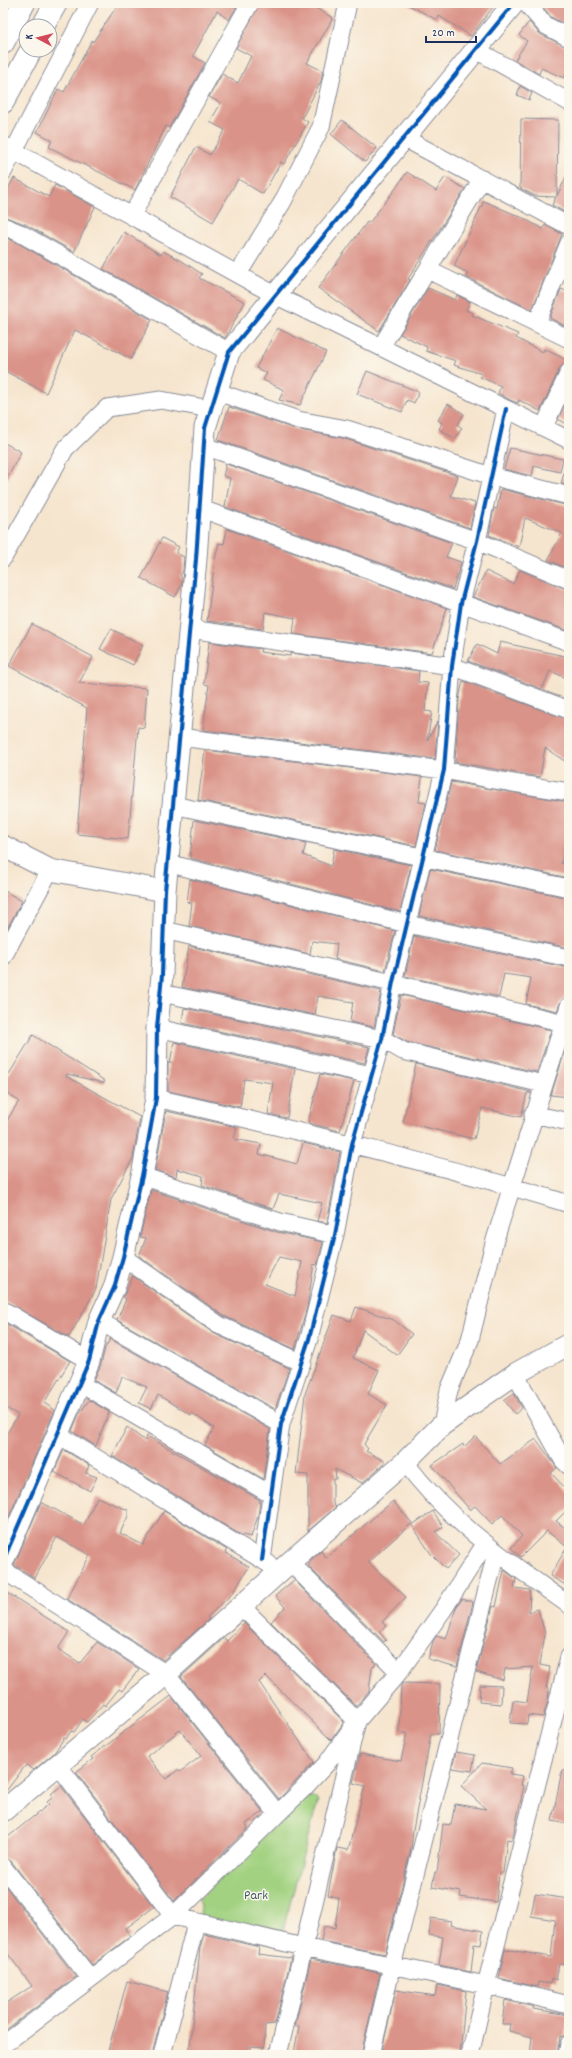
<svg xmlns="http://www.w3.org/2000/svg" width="572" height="2058" font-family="Dekko,sans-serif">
<rect width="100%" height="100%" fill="#fbf7ec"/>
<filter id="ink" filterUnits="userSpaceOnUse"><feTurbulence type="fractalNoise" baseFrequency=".025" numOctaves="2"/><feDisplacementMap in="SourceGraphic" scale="8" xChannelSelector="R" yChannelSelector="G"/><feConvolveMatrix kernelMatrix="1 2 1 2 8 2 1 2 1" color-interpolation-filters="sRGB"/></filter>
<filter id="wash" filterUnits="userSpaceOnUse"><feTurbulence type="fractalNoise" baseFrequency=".012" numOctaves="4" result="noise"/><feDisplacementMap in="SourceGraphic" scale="16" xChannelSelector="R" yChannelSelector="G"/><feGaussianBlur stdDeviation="0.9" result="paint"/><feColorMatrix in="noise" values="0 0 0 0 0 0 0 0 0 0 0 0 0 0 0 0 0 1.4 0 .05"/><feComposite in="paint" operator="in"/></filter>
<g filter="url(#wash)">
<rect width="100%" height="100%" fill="#f6e5ce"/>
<!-- green -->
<path fill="#a2d281" stroke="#5e8070" d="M313,1796L318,1801L281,1937L201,1918L199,1899L301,1800Z"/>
<g id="blocks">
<!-- building -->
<path fill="#da9388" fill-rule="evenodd" d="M119,3H239L229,20L217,11L193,56L205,63L169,128L166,126L135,190L49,147L52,140L37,132L58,89L64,92L92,40L93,42Z
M260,3H294L305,10L309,4L333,18L307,63L323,71L321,81L302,118L308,122L284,164L281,162L263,194L238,179L213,222L170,197L196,147L210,155L225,130L210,122L221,103L209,97L222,74L238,83L251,56L236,48Z
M405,3H496L471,36L439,16L437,20Z
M546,3H569V20L566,25L551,17L543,7Z
M529,22L540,34L569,48V67L564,78L541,68L539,74L515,60L527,41L519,35Z
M520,86L532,93L529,100L517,95Z
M521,119L558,120L557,196L569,171L568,214L552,205L556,197L535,196L520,188Z
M342,120L377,148L365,162L331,134Z
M407,172L436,191L445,177L465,189L408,279L410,280L379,331L318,288L367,222L369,223L396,188Z
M14,178L49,197L55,185L95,207L74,252L25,224L3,216V198Z
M484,201L523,218L543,229L545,225L562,234L532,310L466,277L468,273L454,266Z
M124,232L161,255L163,251L182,261L202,274L199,278L245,302L225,338L103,269Z
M3,237L16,242L152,320L131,359L75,330L46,393L3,370Z
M428,288L455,300L457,295L470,302L466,310L473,313L472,315L518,334L516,338L543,352L544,349L569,361L560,368L540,411L519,400L518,403L510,400L498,393L501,386L480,377L482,374L454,365L456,361L426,351L427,347L400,334Z
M561,289L569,292V328L550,318Z
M277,328L326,352L300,405L279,400L284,390L263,380L267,373L256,368Z
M367,371L419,392L414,403L407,400L402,412L357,394Z
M569,396V425L558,419Z
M448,404L464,414L458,425L462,428L455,439L439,429L442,423L438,420Z
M229,407L295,429L342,438L458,476L451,496L475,503L470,528L218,440Z
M3,442L21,452L3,486Z
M510,448L563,459L560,472L534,466L532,476L504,469Z
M226,464L452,543L446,557L461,562L453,589L225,507L230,478L223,476Z
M565,468L569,469V486L561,484Z
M501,489L569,506V569L548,560L562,533L525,518L519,547L489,535L494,508L497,509Z
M227,529L447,608L432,653L293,634L295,618L265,612L263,629L207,621L215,559L219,543L224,544Z
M162,538L179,547L176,553L184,557L183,571L180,576L182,578V584L175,597L141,578Z
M520,570L569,590V631L473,597L486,571L513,584Z
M32,624L93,657L79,683L147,688L144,728L138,727L128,839L77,834L87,708L9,666Z
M111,629L143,645L133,665L100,649Z
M209,642L261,649L260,652L290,656L291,653L419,671L418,682L428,683L425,711L432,712L427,741L438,721L435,759L203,730L209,685L204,684Z
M500,642L569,657V679L550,671L542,689L468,661L477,644L497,654Z
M463,681L569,720V764L545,748L540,777L455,762L459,699Z
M205,750L422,777L419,802L426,803L416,846L198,800Z
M451,782L569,802V833H567L561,863L569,864V878L435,850Z
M194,820L306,843L303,855L331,866L334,849L411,865L400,912L190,858Z
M430,869L569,898V948L419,916Z
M190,879L395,931L385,971L335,959L337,944L312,941L310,954L189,926L192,903L187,902Z
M3,890L22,901L3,936Z
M414,936L569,968V988L567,987L566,997L560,1003L557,1011L526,1004L531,978L504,974L499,997L405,976Z
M189,946L381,991L374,1027L350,1022L353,1002L347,1001L318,996L315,1015L182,987Z
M401,995L551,1030L537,1072L407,1042L393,1034Z
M184,1008L369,1047L365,1063L182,1023Z
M33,1035L105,1081L104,1083L67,1074L66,1076L140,1117L133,1158L111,1199L96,1289L69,1337L3,1300V1127L19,1101L3,1091V1084Z
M569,1039V1097L551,1095Z
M174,1042L295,1069L287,1118L268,1114L273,1083L244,1079L240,1107L168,1091V1063H170Z
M416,1064L531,1092V1093H527L521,1117L482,1108L474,1139L403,1122Z
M320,1074L354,1081L340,1131L308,1123Z
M166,1111L237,1127L234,1139L261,1144L259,1154L297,1164L303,1143L340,1152L327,1223L317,1221L322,1203L279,1194L273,1209L202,1185L203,1176L177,1169L176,1177L155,1170Z
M151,1190L277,1232L323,1242L317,1265L314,1264L307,1307L295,1349L224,1316L139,1256L146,1238L140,1237ZM279,1257L302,1262L295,1296L265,1284Z
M133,1276L213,1333L289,1368L275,1409L117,1320L126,1299L123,1297Z
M356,1307L394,1320L412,1334L397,1355L363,1330L353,1358L379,1370L368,1394L387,1405L364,1444L368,1449L366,1451L386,1462L362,1483L335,1469L336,1479H333V1504L336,1507L308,1531V1475L296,1474L305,1394L334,1315L351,1321Z
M3,1322L70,1361L44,1403L55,1410L3,1531V1440L18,1415L3,1406Z
M110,1339L270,1429L263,1479L205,1445L214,1428L192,1413L191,1415L158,1395L151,1409L139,1403L147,1387L122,1377L116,1393L94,1380L101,1364L105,1348Z
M514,1393L522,1408L515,1414L504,1400Z
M89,1400L109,1412L96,1446L72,1431L79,1414Z
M127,1427L145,1441L147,1436L260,1500L258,1516L251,1537L239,1534L112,1456Z
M475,1436L500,1464L536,1439L557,1468L551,1473L569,1492V1508L556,1521L569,1531V1587L550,1576L567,1547L547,1531L521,1557L511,1548L522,1536L502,1515L492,1524L475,1506L470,1510L432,1465L463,1444L464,1447Z
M64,1450L89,1465L86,1473L97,1477L90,1491L54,1472Z
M97,1497L128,1510V1516L120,1533L143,1545L164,1511L227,1550L225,1552L249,1567L232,1594L207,1617L209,1619L163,1660L67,1599L90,1555L57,1537L35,1578L14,1565L41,1502L84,1525Z
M393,1501L412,1523L368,1562L406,1597L382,1622L386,1626L379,1632L386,1640L384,1642L309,1567V1562L321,1551L326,1558Z
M433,1511L443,1527L435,1532L459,1555L446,1569L431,1554L412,1525Z
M504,1570L516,1579L514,1588L530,1590L529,1612L538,1609L545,1634L540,1665L550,1667L546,1688H549L548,1701L543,1717L528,1715L527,1724L510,1723L513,1700L527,1702L533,1667L505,1669L503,1680L476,1672L493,1606L496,1607Z
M294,1580L376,1664L372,1668L369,1691L356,1706L271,1622L285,1607L275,1596Z
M3,1590L69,1632L58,1649L80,1663L97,1642L139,1669L122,1691L119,1689L105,1706L103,1704L87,1722L83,1719L74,1732L71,1731L66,1739L64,1738L54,1753L34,1770L26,1765L3,1795Z
M462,1599L473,1602L457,1667L428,1659L433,1642L436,1636L446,1639L456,1608Z
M244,1623L344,1722L331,1740L266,1676L259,1682L314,1762L279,1799L181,1677L224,1638L227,1641Z
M403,1683L440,1684L439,1734H431L413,1830L411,1849L385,1954L321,1941L324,1926L335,1928L339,1898L328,1895L337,1848L348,1850L365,1786L353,1783L360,1754L401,1761L407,1733H399L401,1686Z
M480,1685L502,1686L501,1704L479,1702Z
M171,1696L263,1812L246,1824L248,1828L174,1901L76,1772L93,1759L91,1757ZM180,1730L201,1756L180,1772L178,1770L166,1779L147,1756Z
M456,1752L475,1755L472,1771L452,1768Z
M482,1763L512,1768L510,1774L523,1776L521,1785L524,1786L512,1840L507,1839L503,1873H499L496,1902L460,1897L461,1892L432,1887L435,1872H437L443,1824L451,1825L455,1804L486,1809L461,1786Z
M562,1770L569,1771V1824L552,1821Z
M61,1786L154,1907L125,1929L131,1936L92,1965L11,1861L3,1857V1841L49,1804L47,1802L53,1797L51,1794Z
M3,1883L76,1977L3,2032V2005L32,1986L8,1954L3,1958Z
M535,1894L569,1899V1965L559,1964L556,1980L551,1978L550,1984L538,1982L537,1987L499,1978L505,1949L551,1957L555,1920L531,1916Z
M431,1918L451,1921L450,1925L483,1931L481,1945L474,1944L471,1972L439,1965L443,1937L429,1935Z
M204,1934L259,1947L258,1954L291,1958L275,2024L265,2025L264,2048L251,2047L250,2055H189L200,1948Z
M311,1959L380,1973L361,2055H307L294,2053L299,2026H295Z
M127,1981L168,1992L152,2055H107Z
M437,1985L466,1991L460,2055L381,2054L396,1990L435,1996Z
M505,2000L534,2007L533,2009L569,2015L566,2035L560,2037L557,2055H530L532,2037L509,2031L510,2024H502Z"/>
</g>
</g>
<g filter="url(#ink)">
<use href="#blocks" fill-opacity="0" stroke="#888a96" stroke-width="1"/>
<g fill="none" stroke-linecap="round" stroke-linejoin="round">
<defs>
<path id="minor" d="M526,3L545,25L569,38
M476,50L569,102
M404,138L569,226
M3,145L275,295L569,440
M3,172L90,3
M132,215L250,3
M3,226L20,233L229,352
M428,270L569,339
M238,274L282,203L321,127L348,3
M537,323L569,243
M381,347L482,179
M215,391L298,420L347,429L491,476L569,496
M544,427L569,372
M204,446L477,541L569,580
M199,508L569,642
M3,558L65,449L107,408L161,400L210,409
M189,629L452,666L569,710
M179,737L444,770L489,779L569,792
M173,805L569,888
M167,863L407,924L569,958
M164,930L569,1024
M3,957L50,870
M161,993L382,1039L403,1051L543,1084
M157,1028L371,1075
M156,1098C294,1130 433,1162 569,1204
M533,1114L569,1122
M142,1176L280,1222L335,1235
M123,1257L219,1325L302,1363
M3,1310L89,1361
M99,1321L281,1424
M515,1374L563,1460L569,1466
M79,1383L270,1494
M442,1425L449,1390L470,1340L494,1243L569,1006
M57,1434L269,1564
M405,1462C449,1522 509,1562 569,1605
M262,1560L281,1424L309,1339L335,1235L352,1144L382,1039L393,982L444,770L452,666L461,603L477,541L506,409
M290,1562L399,1672
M3,1570L166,1674L277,1813
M241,1606L357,1721L278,2055
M58,1765L173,1916L303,1947L486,1985L569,2005
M3,1867L90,1978
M3,2045L173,1916L303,1789L327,1763L357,1721L399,1672L443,1610L485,1544
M162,2055L196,1923
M371,2055L392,1966L496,1553
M470,2055L486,1985L569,1657
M567,2055L569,2044"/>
<path id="tertiary" d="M3,846L50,870L165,891
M3,1561L89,1361L99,1321L114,1288L123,1257L142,1176L156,1098L157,1028L162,975L165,891L196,559L205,428L229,352L514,3
M3,1811L166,1674L290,1562L405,1462L442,1425L515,1374L569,1344"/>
<path id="primary" d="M43,26L56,3
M3,43L24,3
M3,102L31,50"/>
</defs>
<!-- minor casing -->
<use href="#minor" stroke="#888a96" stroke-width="19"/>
<!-- tertiary casing -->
<use href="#tertiary" stroke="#888a96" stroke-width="23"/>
<!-- primary casing -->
<use href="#primary" stroke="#888a96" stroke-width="24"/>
<!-- minor -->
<use href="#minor" stroke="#fff" stroke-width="17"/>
<!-- tertiary -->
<use href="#tertiary" stroke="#fff" stroke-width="21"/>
<!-- primary -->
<use href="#primary" stroke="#fff" stroke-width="22"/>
<defs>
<path id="cycleway" d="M262,1560L281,1424L309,1339L335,1235L352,1144L382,1039L393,982L444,770L452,666L461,603L477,541L506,409
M3,1561L89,1361L99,1321L114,1288L123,1257L142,1176L156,1098L157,1028L162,975L165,891L196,559L205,428L229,352L514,3"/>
</defs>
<!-- cycleway casing -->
<use href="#cycleway" stroke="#fbf7ec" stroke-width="6"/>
<!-- cycleway -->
<use href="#cycleway" stroke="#0057b8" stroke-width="4"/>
</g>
</g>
<g text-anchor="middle" stroke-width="3" stroke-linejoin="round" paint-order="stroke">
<!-- park labels -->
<g font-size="14" fill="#3d5867" stroke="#fbf7ec">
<text x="256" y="1899">Park</text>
</g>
</g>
<!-- margin -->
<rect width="572" height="2058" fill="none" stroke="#fbf7ec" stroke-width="16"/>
<!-- north arrow -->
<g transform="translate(38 38) rotate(277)"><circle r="19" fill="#fbf7ec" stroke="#a1a7b3"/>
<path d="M0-3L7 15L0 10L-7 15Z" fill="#d1495b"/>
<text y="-6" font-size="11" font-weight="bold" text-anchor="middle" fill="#1b2f5e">K</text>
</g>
<!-- scale -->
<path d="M426 36v6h50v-6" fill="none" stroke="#1b2f5e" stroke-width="2"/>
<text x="432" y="36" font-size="12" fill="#1b2f5e" stroke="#fbf7ec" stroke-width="3" paint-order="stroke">20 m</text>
</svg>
